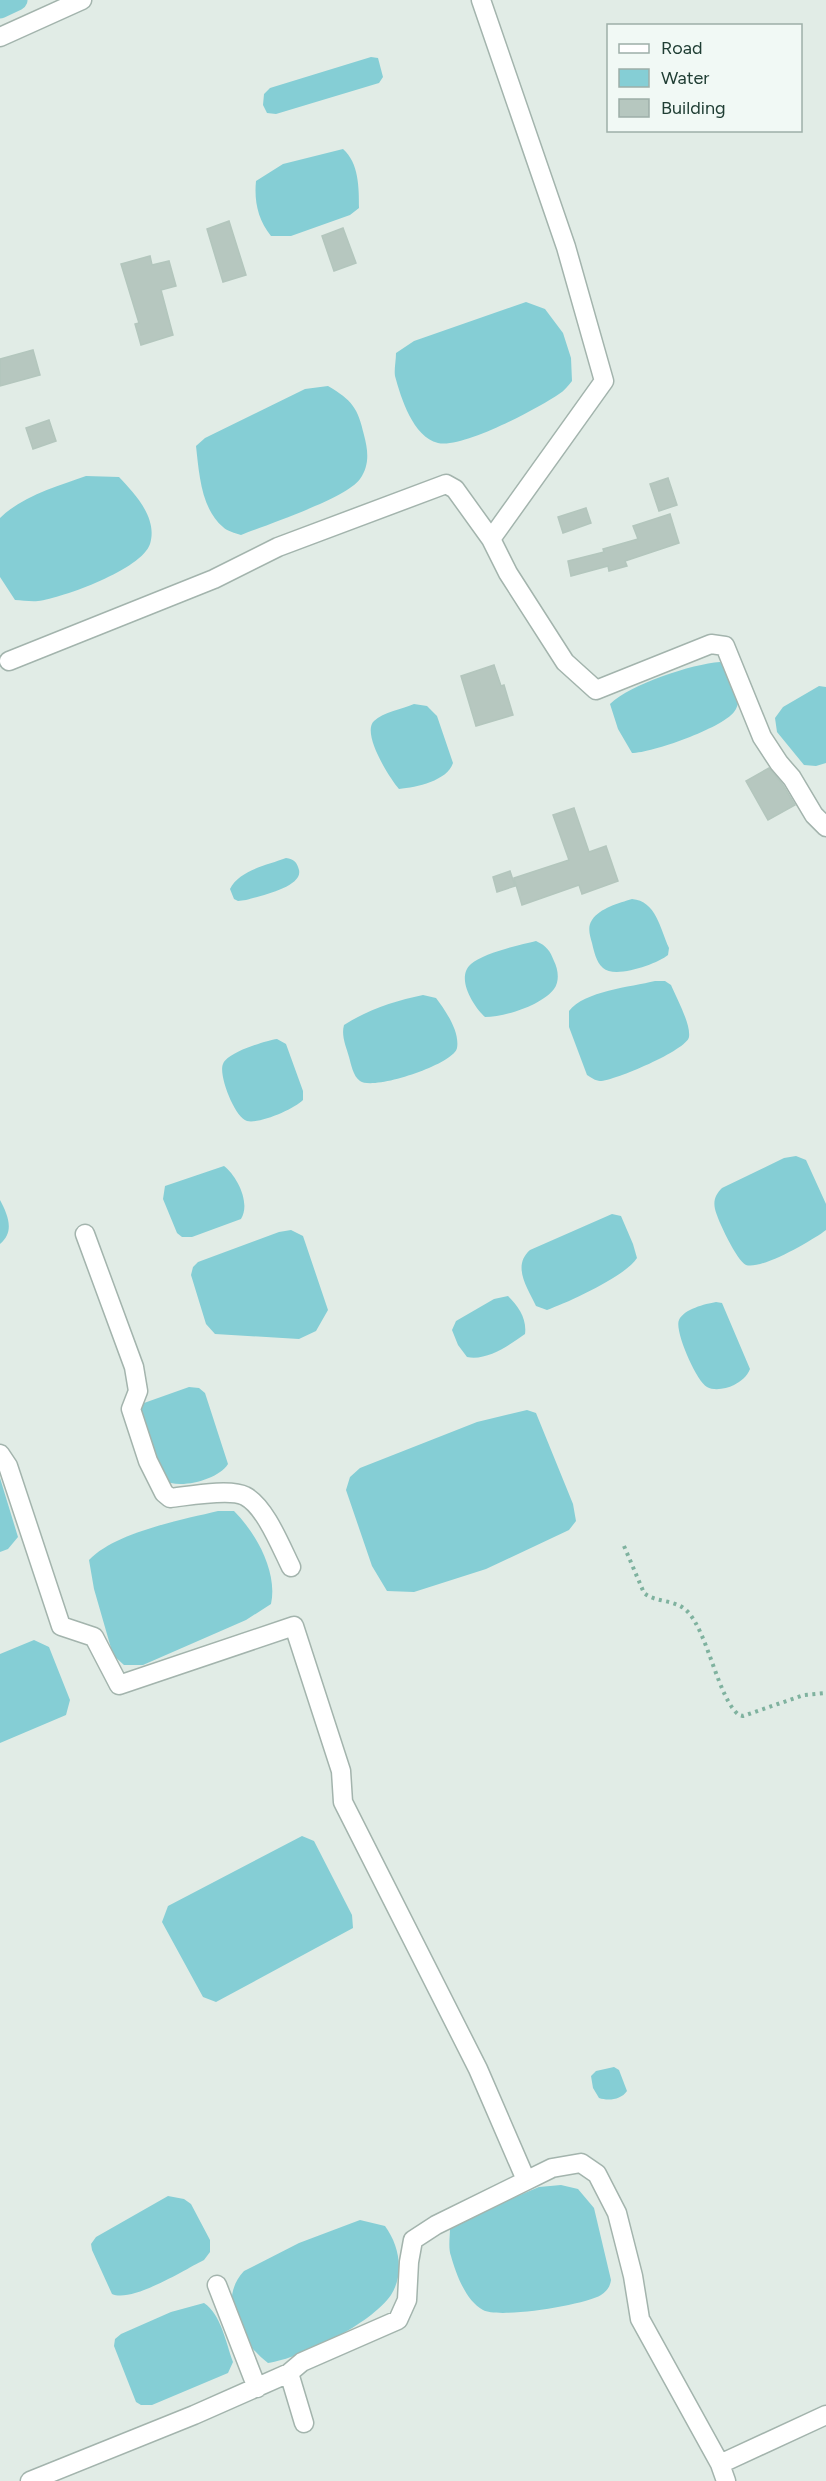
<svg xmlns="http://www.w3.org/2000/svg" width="826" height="2481" font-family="Figtree,sans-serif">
<rect width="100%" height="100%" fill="#e1ece6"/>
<!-- water -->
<path fill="#85ced5" d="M371,57L378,58L383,77L379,83L276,114L267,113L263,105L264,94L270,88Z
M343,149C359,163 359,188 359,208L350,215L291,236H271C258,220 254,201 256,181L283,164Z
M526,302L545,309L563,333L571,358L572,381C568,386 564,391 559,394C537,409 462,449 438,443C413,437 401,398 395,376C394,369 396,361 396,353L414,341Z
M328,386C352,400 358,408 364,435C368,450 370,465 360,479C347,498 266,525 241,535C235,533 227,531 223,527C201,509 199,472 196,446L205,438L305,389Z
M86,476L119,477C135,494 158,518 150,544C142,569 63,598 38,601C31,602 22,600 15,600L0,577V518C22,496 58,486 86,476Z
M720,662L730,668C734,681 744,700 734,712C722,728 652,753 632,753L618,729L610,704C631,684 692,664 720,662Z
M819,686L826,687V763L816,766L804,765L777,732L775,718L783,707Z
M414,704L427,706L437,716L453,763C447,781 417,787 399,789C390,779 361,733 374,721C383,712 403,709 414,704Z
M286,858C294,859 297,862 299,870C303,887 259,896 246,900L238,901L234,899L230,889C239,870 268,865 286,858Z
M632,899C656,901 660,928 669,948L668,955C657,964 615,979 603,968C596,962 594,951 592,943C590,936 587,927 592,920C600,908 619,903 632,899Z
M536,941C547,946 550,951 554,961C558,969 560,981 554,989C542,1005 505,1017 485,1017C474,1007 455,978 471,964C484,953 519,945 536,941Z
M655,981H665L671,985C676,997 691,1024 689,1037C687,1050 614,1081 600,1081C596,1081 590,1077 587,1075L569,1027V1011C584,991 631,987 655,981Z
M423,995L436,998C445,1010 460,1031 457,1048C454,1064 374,1091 360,1081C353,1076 351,1064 349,1057C346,1046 341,1036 344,1025C369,1009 395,1001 423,995Z
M277,1039L286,1044L303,1091V1100C294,1109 260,1124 247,1121C235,1118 218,1075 223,1064C228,1052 265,1041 277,1039Z
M796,1156L806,1160L826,1204V1230C813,1240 762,1270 746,1265C737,1261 717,1219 715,1209C713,1200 716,1194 722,1188L784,1158Z
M224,1166C237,1176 251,1203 241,1219L192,1237H182L177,1233L163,1199L165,1186Z
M0,1200C8,1215 15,1232 0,1244Z
M612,1214L621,1216L633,1244L637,1258C626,1276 569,1302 547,1310L536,1306C527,1287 512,1266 530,1250Z
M291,1230L303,1236L328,1310L316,1331L299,1339L215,1334L206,1324L191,1275L193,1267L198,1262L279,1232Z
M508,1296C519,1307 527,1319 525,1334C508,1346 487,1361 467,1357L458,1345L452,1330L456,1321L494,1299Z
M716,1302L722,1303L750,1369C747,1377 741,1381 734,1385C726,1389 714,1391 707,1387C696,1381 674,1330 679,1320C684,1309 705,1304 716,1302Z
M189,1387L199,1388L205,1393L228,1464C218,1480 179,1490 163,1480L142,1424L140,1407L144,1403Z
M527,1410L536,1413L573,1504L576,1521L569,1530L486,1569L414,1592L387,1591L372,1566L346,1490L350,1477L360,1468L477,1422Z
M0,1478L18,1537L8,1549L0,1552Z
M218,1511H234C256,1533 278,1572 271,1604L246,1620L143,1665H124L113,1655L94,1589L89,1560C116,1532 181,1520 218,1511Z
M34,1640L49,1647L70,1700L66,1715L0,1743V1654Z
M302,1836L314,1841L352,1915L353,1928L216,2002L203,1997L162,1922L168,1906Z
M614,2067L619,2070L627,2091C621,2100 608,2101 599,2098L593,2088L591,2076L596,2071Z
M561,2185L578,2189L594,2208L611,2280C610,2287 607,2291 601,2295C585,2305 499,2319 483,2310C466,2301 456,2274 451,2256C448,2248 450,2237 450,2228L458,2221L539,2187Z
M168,2196L184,2199L191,2204L210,2240V2252L204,2260C184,2270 132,2303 112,2294L92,2250L91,2244L96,2237Z
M360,2220L385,2226C399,2245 405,2273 391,2295C371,2324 302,2358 268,2363C241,2342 216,2301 244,2271L299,2243Z
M204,2303C221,2314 226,2343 233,2362L228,2373L152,2405H141L136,2402L114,2346L115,2339L121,2334L171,2312Z"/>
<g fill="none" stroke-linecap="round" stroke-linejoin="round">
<!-- canal -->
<path stroke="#85ced5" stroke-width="21" d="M0,8L17,0"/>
</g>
<!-- building -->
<path fill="#b6c7bf" stroke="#b3c6bd" stroke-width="1.5" d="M229,221L246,275L223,282L207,229Z
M343,228L356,263L334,271L322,236Z
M150,256L152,265L169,261L176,286L161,290L173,335L141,345L135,324L139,323L121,264Z
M33,350L40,375L0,386V359Z
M49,420L56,441L33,449L26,428Z
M668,478L677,505L659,511L650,484Z
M586,508L591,523L563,533L558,517Z
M670,514L679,543L625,561L627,566L609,571L608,566L571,576L568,561L604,552L603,549L638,539L633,526Z
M494,665L501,686L504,685L513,715L476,726L461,676Z
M769,768L783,785L795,805L768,820L746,781Z
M574,808L589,852L606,846L618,881L582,894L579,885L522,905L514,878L569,860L553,815Z
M510,871L515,886L497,892L493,877Z"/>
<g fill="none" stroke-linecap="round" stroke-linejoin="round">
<defs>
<path id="minor" d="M481,0L566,247L604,381L491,539
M0,37L82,0
M9,661L214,579L278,547L446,484L455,489L491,539L508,573L565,662L596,690L711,644L725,646L762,737L779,763L792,778L814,815L826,827
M85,1234L134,1367L138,1391L131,1409L148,1461L164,1493L170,1498C188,1496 230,1488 245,1496C265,1506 281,1547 291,1567
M0,1454L8,1466L61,1626L94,1637L119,1685L294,1626L341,1771L343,1802L478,2069L526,2180
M217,2285L257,2388
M304,2423L289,2373L302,2362L398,2320L407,2300L409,2262L413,2240L436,2225L552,2168L581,2163L597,2174L617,2213L633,2276L640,2319L720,2464L726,2481
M720,2464L826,2415
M30,2481L194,2415L289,2373"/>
</defs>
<!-- minor casing -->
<use href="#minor" stroke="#a3b4ad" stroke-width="21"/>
<!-- path -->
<path stroke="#7fb29f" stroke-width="4" stroke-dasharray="3 4.5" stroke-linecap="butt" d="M624,1546L644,1593C656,1603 675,1599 687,1611C708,1632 718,1699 739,1715L743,1716L804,1695L826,1693"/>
<!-- minor -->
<use href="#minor" stroke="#fff" stroke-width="18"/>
</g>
<!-- legend -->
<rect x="607" y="24" width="195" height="108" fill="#f1f9f5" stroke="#9daea8" stroke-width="1.5"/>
<rect x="619" y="44" width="30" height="9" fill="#ffffff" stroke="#9daea8" stroke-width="1.5"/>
<text x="661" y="54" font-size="18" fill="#203e34">Road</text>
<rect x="619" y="69" width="30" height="18" fill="#85ced5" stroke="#9daea8" stroke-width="1.5"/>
<text x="661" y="84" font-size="18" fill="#203e34">Water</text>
<rect x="619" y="99" width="30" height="18" fill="#b6c7bf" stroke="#9daea8" stroke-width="1.5"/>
<text x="661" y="114" font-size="18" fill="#203e34">Building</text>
</svg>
